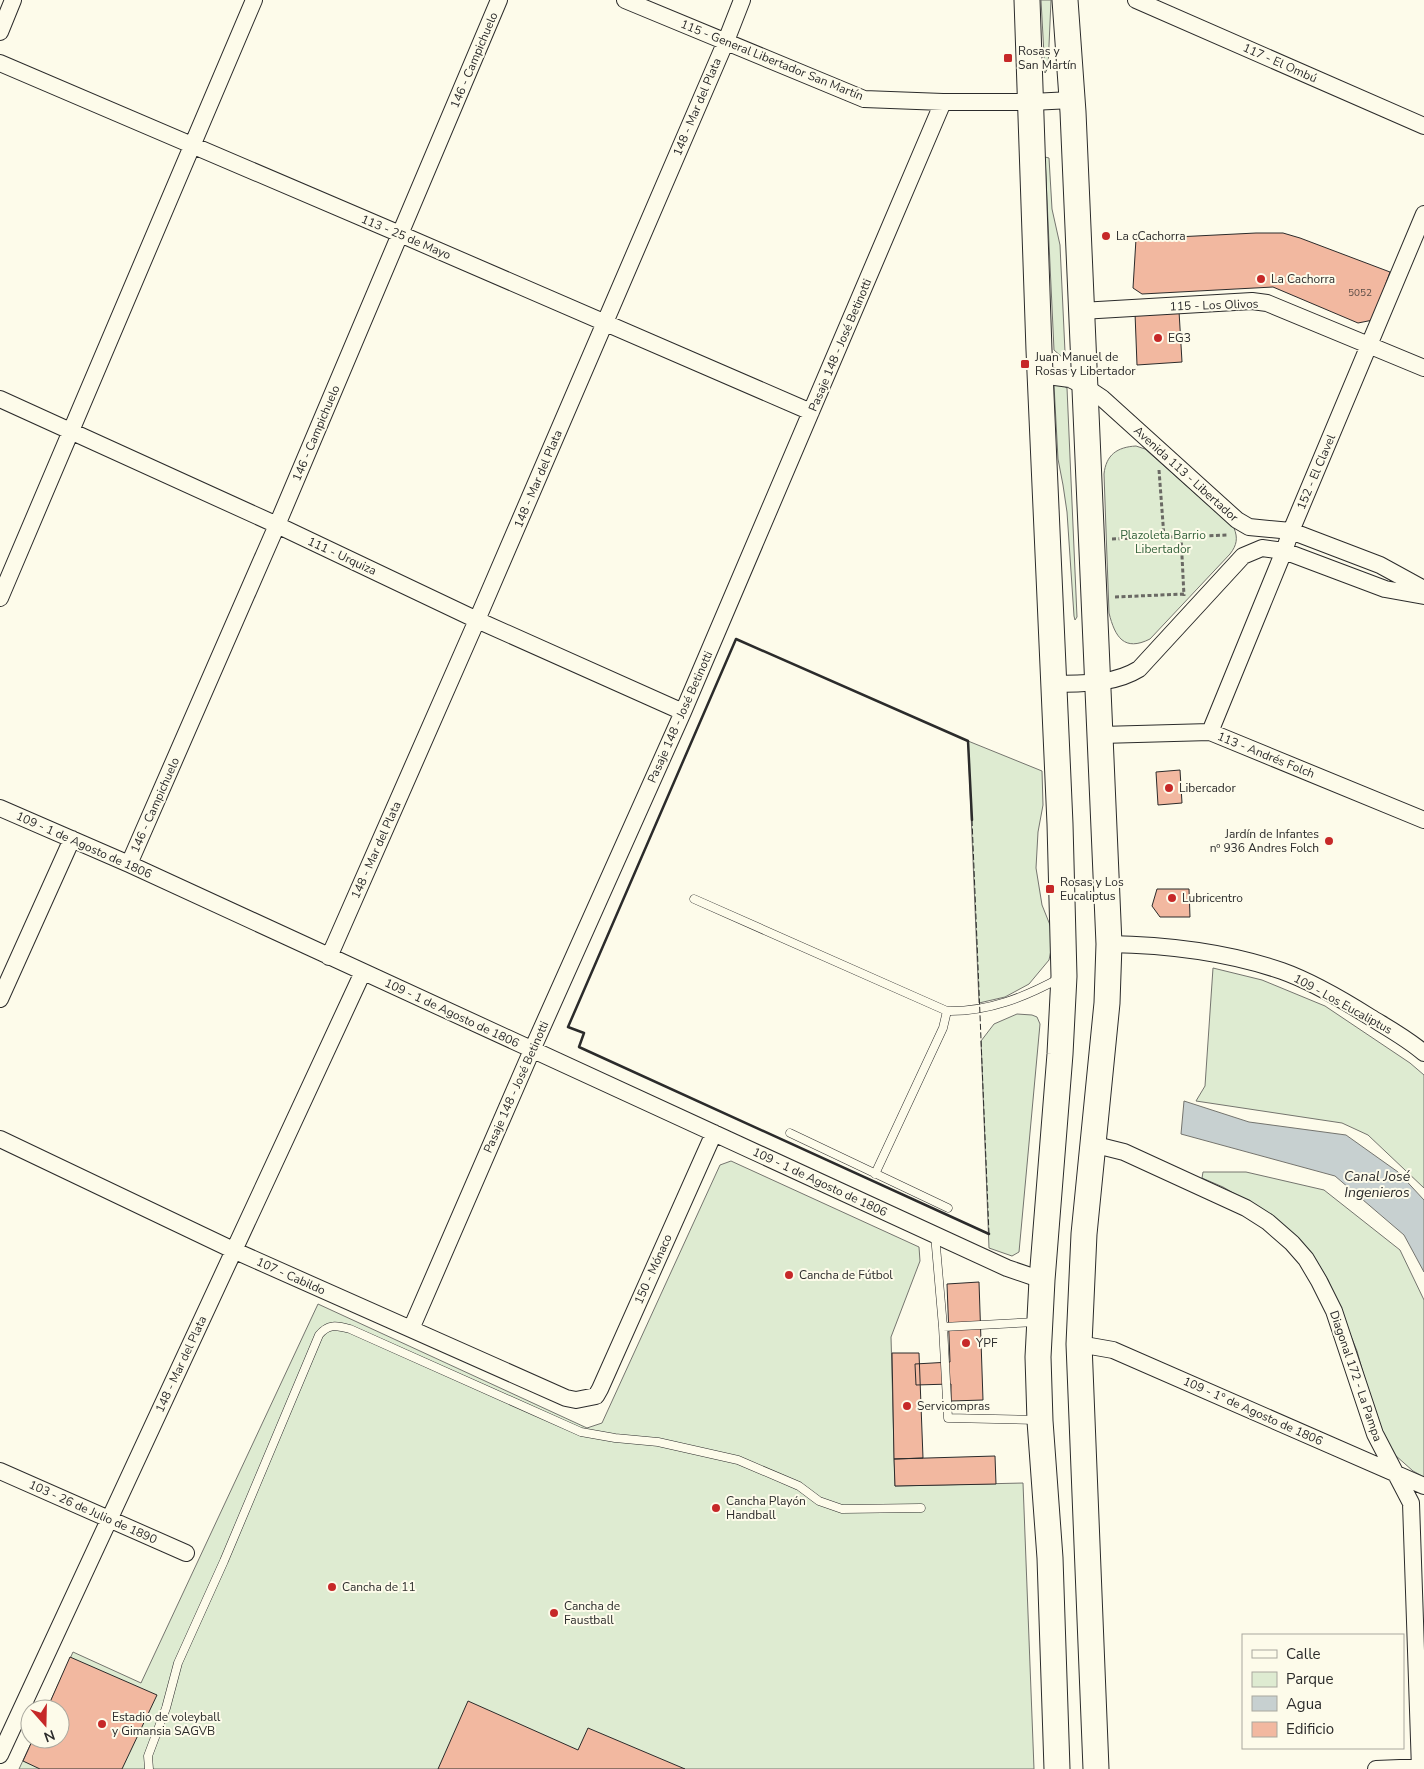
<svg xmlns="http://www.w3.org/2000/svg" width="1424" height="1769" font-family="'Nunito Sans',sans-serif">
<rect width="100%" height="100%" fill="#fdfbea"/>
<!-- green -->
<path fill="#deebd1" stroke="#74746e" d="M1041,0H1051L1048,68L1045,73Z
M1045,157L1049,158L1052,209L1060,245L1065,352L1062,357L1054,350Z
M1061,384L1067,388L1077,617L1075,620L1074,616L1067,512L1063,485L1058,459L1054,385Z
M1136,446L1145,449L1234,528C1238,538 1237,545 1230,554L1150,639C1124,652 1115,637 1109,613L1104,474C1106,455 1117,447 1136,446Z
M968,741L1042,771L1043,805L1038,832L1036,868L1042,905L1054,935L1049,960L1029,984L1005,997L979,1003Z
M1213,968L1262,980L1325,1006L1410,1063L1424,1075V1188L1368,1135L1342,1123L1196,1101L1205,1086Z
M1017,1014L1032,1015L1037,1017L1040,1024L1019,1252L1012,1256L989,1248L981,1041L994,1024Z
M731,1161L919,1247L920,1261L891,1337L895,1486L1023,1483L1034,1769H19L33,1739H60V1709H47L73,1652L141,1683L318,1304L587,1428L602,1423L720,1165Z
M1203,1172H1246L1324,1190L1400,1250L1424,1300V1477L1413,1471L1395,1455L1379,1430L1357,1351L1328,1280L1311,1252L1269,1214L1223,1187L1202,1178Z"/>
<!-- water -->
<path fill="#c7d0d0" stroke="#74746e" d="M1184,1101L1249,1122L1346,1135L1398,1172L1424,1200V1272L1404,1235L1335,1176L1181,1134Z"/>
<!-- building -->
<path fill="#f2b8a0" stroke="#2b2b2b" d="M1256,233H1283L1300,238L1390,272L1373,320L1358,323L1273,287L1142,294L1133,288L1136,239Z
M1179,311L1182,362L1137,365L1135,313Z
M1180,770L1182,803L1158,805L1156,772Z
M1157,889H1189L1190,917H1160L1152,906Z
M979,1282L983,1400L951,1401V1384L916,1385L915,1364L950,1362L947,1284Z
M892,1353H919L923,1458L894,1459Z
M995,1456L996,1484L895,1486L894,1459Z
M70,1657L157,1695L122,1769H40L23,1761L33,1739H60V1709H47Z
M468,1701L578,1750L588,1728L685,1769H438Z"/>
<g fill="none" stroke-linecap="round" stroke-linejoin="round">
<defs>
<path id="lane" d="M694,899L947,1011C988,1012 1025,997 1060,978
M790,1133L948,1208
M875,1174L943,1028L947,1011
M935,1235L943,1327
M1036,1420L948,1418L943,1327L1037,1322
M149,1769L148,1756L166,1708L178,1663L224,1561L319,1335C328,1324 336,1325 350,1329L581,1432L615,1438L658,1442L738,1460L799,1486L819,1501L842,1509L921,1508"/>
<path id="street" d="M625,0L864,99L943,102H1031L1072,100
M1136,0L1424,126
M0,32L13,0
M0,63L400,234L811,412
M1081,311L1252,301L1267,303L1424,368
M1040,375L1070,379L1084,386L1102,398L1237,520L1249,527L1291,531L1380,565L1424,589
M0,399L277,525L477,620L683,712
M0,598L254,0
M1053,684C1082,683 1113,685 1139,669L1243,556L1262,548L1284,551L1385,589L1424,596
M1210,732L1284,551L1291,531L1424,214
M1101,735L1210,732L1424,820
M0,808L129,864L1007,1268L1042,1280
M129,864L277,525L499,0
M1109,944C1167,945 1227,952 1282,971C1313,982 1343,1000 1370,1017C1388,1028 1408,1039 1424,1053
M329,957L477,620L726,41L742,0
M0,999L72,839
M0,1139L233,1250L566,1398L576,1400L596,1396L600,1389L714,1133
M1092,1144L1124,1152L1246,1208L1268,1222L1292,1243L1306,1259L1319,1281L1334,1311L1375,1434L1411,1503L1420,1769
M411,1329L532,1050L683,712L943,102
M1079,1344L1113,1350L1424,1486
M0,1471L186,1553
M0,1755L363,972
M1376,1769L1424,1767"/>
<path id="primary" d="M1027,0L1039,350L1060,824L1064,976L1060,1054L1042,1280L1038,1357L1040,1421L1050,1558L1057,1769
M1065,0L1073,112L1109,944L1107,1003L1084,1234L1079,1344L1096,1769"/>
</defs>
<!-- lane casing -->
<use href="#lane" stroke="#2b2b2b" stroke-width="9"/>
<!-- street casing -->
<use href="#street" stroke="#2b2b2b" stroke-width="18"/>
<!-- primary casing -->
<use href="#primary" stroke="#2b2b2b" stroke-width="27"/>
<!-- path -->
<path stroke="#6a6964" stroke-width="3" stroke-dasharray="4 2.5" stroke-linecap="butt" d="M1159,470L1164,537
M1181,536L1184,596
M1112,539L1228,535
M1115,597L1184,594"/>
<!-- lane -->
<use href="#lane" stroke="#fdfbea" stroke-width="8"/>
<!-- street -->
<use href="#street" stroke="#fdfbea" stroke-width="16"/>
<!-- primary -->
<use href="#primary" stroke="#fdfbea" stroke-width="25"/>
<!-- fence -->
<path stroke="#2b2b2b" stroke-width="1" stroke-dasharray="6 2.5" stroke-linecap="butt" d="M972,820L989,1234"/>
<!-- wall -->
<path stroke="#2b2b2b" stroke-width="2.5" d="M972,820L968,741L736,639L568,1027L584,1033L579,1047L989,1234"/>
</g>
<!-- markers -->
<g fill="#c62828" stroke="#fdfbea" stroke-width="2">
<rect x="1003" y="53" width="10" height="10" rx="2.5"/>
<circle cx="1106" cy="236" r="5"/>
<circle cx="1261" cy="279" r="5"/>
<circle cx="1158" cy="338" r="5"/>
<rect x="1020" y="359" width="10" height="10" rx="2.5"/>
<circle cx="1169" cy="788" r="5"/>
<circle cx="1329" cy="841" r="5"/>
<rect x="1045" y="884" width="10" height="10" rx="2.5"/>
<circle cx="1172" cy="898" r="5"/>
<circle cx="789" cy="1275" r="5"/>
<circle cx="966" cy="1343" r="5"/>
<circle cx="907" cy="1406" r="5"/>
<circle cx="716" cy="1508" r="5"/>
<circle cx="332" cy="1587" r="5"/>
<circle cx="554" cy="1613" r="5"/>
<circle cx="102" cy="1724" r="5"/>
</g>
<g text-anchor="middle" stroke-width="4" stroke-linejoin="round" paint-order="stroke">
<!-- number labels -->
<g font-size="10" fill="#5d4e48">
<text x="1360" y="296">5052</text>
</g>
<!-- poi labels -->
<g font-size="12" fill="#2b2b2b" stroke="#fdfbea" text-anchor="start">
<text x="1018" y="55">Rosas y<tspan x="1018" dy="14">San Martín</tspan></text>
<text x="1116" y="240">La cCachorra</text>
<text x="1271" y="283">La Cachorra</text>
<text x="1168" y="342">EG3</text>
<text x="1035" y="361">Juan Manuel de<tspan x="1035" dy="14">Rosas y Libertador</tspan></text>
<text x="1179" y="792">Libercador</text>
<text x="1319" y="838" text-anchor="end">Jardín de Infantes<tspan x="1319" dy="14">nº 936 Andres Folch</tspan></text>
<text x="1060" y="886">Rosas y Los<tspan x="1060" dy="14">Eucaliptus</tspan></text>
<text x="1182" y="902">Lubricentro</text>
<text x="799" y="1279">Cancha de Fútbol</text>
<text x="976" y="1347">YPF</text>
<text x="917" y="1410">Servicompras</text>
<text x="726" y="1505">Cancha Playón<tspan x="726" dy="14">Handball</tspan></text>
<text x="342" y="1591">Cancha de 11</text>
<text x="564" y="1610">Cancha de<tspan x="564" dy="14">Faustball</tspan></text>
<text x="112" y="1721">Estadio de voleyball<tspan x="112" dy="14">y Gimansia SAGVB</tspan></text>
</g>
<!-- street labels -->
<g font-size="12" fill="#2b2b2b" stroke="#fdfbea">
<text transform="translate(474 60) rotate(-67)" y="4">146 - Campichuelo</text>
<text transform="translate(772 60) rotate(22)" y="4">115 - General Libertador San Martín</text>
<text transform="translate(1280 63) rotate(24)" y="4">117 - El Ombú</text>
<text transform="translate(697 107) rotate(-67)" y="4">148 - Mar del Plata</text>
<text transform="translate(406 237) rotate(23)" y="4">113 - 25 de Mayo</text>
<text transform="translate(1214 305) rotate(-2)" y="4">115 - Los Olivos</text>
<text transform="translate(840 345) rotate(-67)" y="4">Pasaje 148 - José Betinotti</text>
<text transform="translate(316 433) rotate(-67)" y="4">146 - Campichuelo</text>
<text transform="translate(1316 472) rotate(-67)" y="4">152 - El Clavel</text>
<text transform="translate(1186 474) rotate(42)" y="4">Avenida 113 - Libertador</text>
<text transform="translate(538 479) rotate(-67)" y="4">148 - Mar del Plata</text>
<text transform="translate(342 556) rotate(25)" y="4">111 - Urquiza</text>
<text transform="translate(680 717) rotate(-66)" y="4">Pasaje 148 - José Betinotti</text>
<text transform="translate(1266 755) rotate(22)" y="4">113 - Andrés Folch</text>
<text transform="translate(155 805) rotate(-66)" y="4">146 - Campichuelo</text>
<text transform="translate(84 845) rotate(24)" y="4">109 - 1 de Agosto de 1806</text>
<text transform="translate(376 850) rotate(-66)" y="4">148 - Mar del Plata</text>
<text transform="translate(1343 1004) rotate(29)" y="4">109 - Los Eucaliptus</text>
<text transform="translate(452 1013) rotate(25)" y="4">109 - 1 de Agosto de 1806</text>
<text transform="translate(516 1087) rotate(-66)" y="4">Pasaje 148 - José Betinotti</text>
<text transform="translate(820 1182) rotate(25)" y="4">109 - 1 de Agosto de 1806</text>
<text transform="translate(653 1269) rotate(-66)" y="4">150 - Mónaco</text>
<text transform="translate(291 1276) rotate(24)" y="4">107 - Cabildo</text>
<text transform="translate(181 1364) rotate(-65)" y="4">148 - Mar del Plata</text>
<text transform="translate(1356 1376) rotate(71)" y="4">Diagonal 172 - La Pampa</text>
<text transform="translate(1253 1411) rotate(24)" y="4">109 - 1° de Agosto de 1806</text>
<text transform="translate(93 1512) rotate(24)" y="4">103 - 26 de Julio de 1890</text>
</g>
<!-- park labels -->
<g font-size="12" fill="#34623c" stroke="#fdfbea">
<text x="1163" y="539">Plazoleta Barrio<tspan x="1163" dy="14">Libertador</tspan></text>
</g>
<!-- water labels -->
<g font-size="14" font-style="italic" fill="#2b2b2b" stroke="#fdfbea">
<text x="1377" y="1181">Canal José<tspan x="1377" dy="16">Ingenieros</tspan></text>
</g>
</g>
<!-- legend -->
<rect x="1242" y="1634" width="162" height="115" fill="#fdfbea" stroke="#a9a89e"/>
<rect x="1252" y="1650" width="25" height="8" fill="#fdfbea" stroke="#a9a89e"/>
<text x="1286" y="1659" font-size="15" fill="#2b2b2b">Calle</text>
<rect x="1252" y="1672" width="25" height="15" fill="#deebd1" stroke="#a9a89e"/>
<text x="1286" y="1684" font-size="15" fill="#2b2b2b">Parque</text>
<rect x="1252" y="1696" width="25" height="15" fill="#c7d0d0" stroke="#a9a89e"/>
<text x="1286" y="1709" font-size="15" fill="#2b2b2b">Agua</text>
<rect x="1252" y="1722" width="25" height="15" fill="#f2b8a0" stroke="#a9a89e"/>
<text x="1286" y="1734" font-size="15" fill="#2b2b2b">Edificio</text>
<!-- north arrow -->
<g transform="translate(45 1724) rotate(160)"><circle r="24" fill="#fdfbea" stroke="#a9a89e"/>
<path d="M0-4L9 19L0 12L-9 19Z" fill="#c62828"/>
<text y="-8" font-size="14" font-weight="bold" text-anchor="middle" fill="#2b2b2b">N</text>
</g>
</svg>
